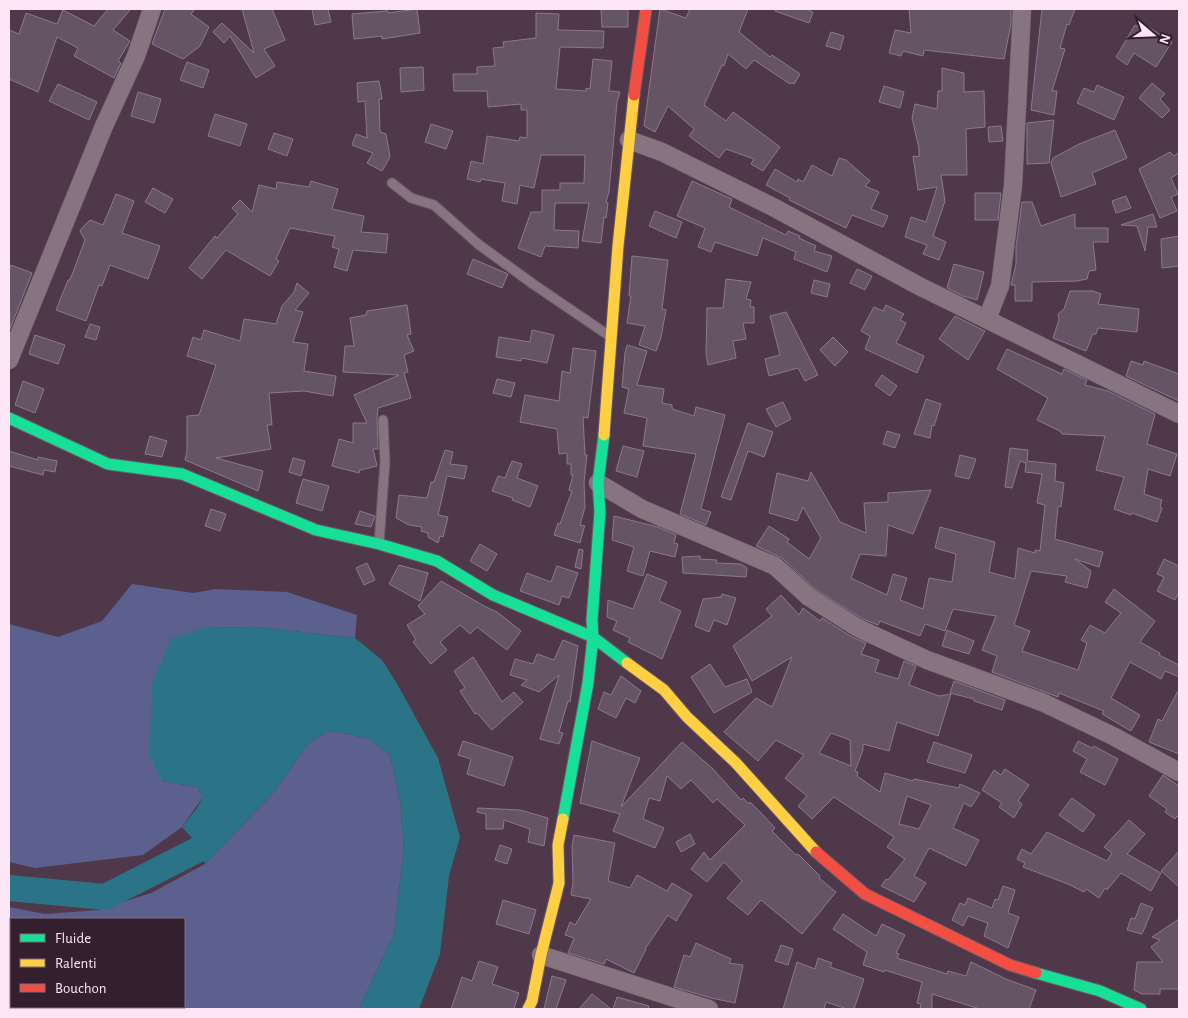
<svg xmlns="http://www.w3.org/2000/svg" width="1188" height="1018" font-family="'Alegreya Sans',sans-serif">
<rect width="100%" height="100%" fill="#4f384a"/>
<!-- green -->
<path fill="#5b608e" fill-rule="evenodd" d="M132,584L193,593L216,589L287,592L357,615L355,638L256,627L205,628L162,781L197,787L203,797L182,827L143,855L35,868L9,862V624L58,637L102,621Z
M335,731L369,739L390,755L400,801L404,849L394,933L359,1009H9V907L45,914L98,910L151,893L205,864L273,793L309,743L327,732ZM11,919H184V1007H11Z"/>
<!-- water -->
<path fill="#2b7487" d="M256,627L355,638L382,660L396,682L438,758L460,837L449,876L440,954L419,1009H359L394,933L404,849L400,801L390,755L369,739L335,731L327,732L309,743L273,793L205,864L201,848L182,827L197,808L203,797L197,787L162,781L149,755L152,683L171,639L205,628Z"/>
<g fill="none" stroke-linecap="round" stroke-linejoin="round">
<!-- river -->
<path stroke="#2b7487" stroke-width="26" d="M9,888L105,897L201,848L220,819"/>
</g>
<!-- building -->
<path fill="#655465" stroke="#8b7a8b" fill-rule="evenodd" d="M108,9H131L113,30L130,41L118,61L121,63L114,78L74,56L78,48L57,37L38,92L9,79V30L19,34L26,13L57,24L63,10L94,26Z
M165,9H195L191,14L209,27L200,46L183,59L152,44Z
M242,9H272L285,40L264,49L275,66L256,78L230,36L224,43L213,32L222,23L254,53Z
M312,9H328L331,22L315,25Z
M417,9L420,33L382,39V36L354,39L352,14L388,11V13Z
M601,9H628V27H602Z
M660,9L686,18L690,9H748L739,32L770,57L772,55L800,74L794,84L792,83L790,84L754,60L746,69L728,54L724,66L722,65L704,105L726,121L733,112L780,147L763,171L751,164L754,159L726,149L719,158L689,136L694,129L668,106L655,132L644,126Z
M775,9H805L813,12L809,23L775,11Z
M909,9H1011V24L1004,59L924,50L923,56L903,51L901,56L889,53L895,30L911,33Z
M1042,9H1075L1069,25L1067,24L1060,48L1065,49L1052,91H1057L1054,115L1031,110Z
M536,13L559,14L558,30L604,31L603,48L560,47L556,89L586,91V88L590,89L593,59L612,61L609,91L620,92L617,102L609,192L606,202L608,203L606,218L604,217L601,243L582,241L589,203H555L554,230L579,231L578,248L545,246L541,257L518,248L531,212H542V190H560V183H584L585,155H541L534,188L520,185L517,204L502,201L505,183L481,179L480,182L467,179L471,161L483,164L487,136L519,141L520,137L527,138V110H521V104L488,107L487,91H454L453,74H477V67L495,66L493,48L504,47L503,42L536,38Z
M1142,23L1172,42L1156,67L1134,53L1127,65L1116,57L1135,25L1139,27Z
M831,32L844,36L840,50L826,46Z
M187,62L209,70L203,88L180,80Z
M423,67L424,90L401,92L400,68Z
M942,68L964,73V92L984,91L985,127L966,129L967,175H941L945,201L933,236L946,242L939,260L923,254L927,245L905,237L911,217L926,222L937,187L918,190L913,156L919,157V148L912,118L915,104L937,109L938,91H942Z
M379,81L382,99H379L380,132L386,134L390,157L382,171L367,163L373,153L352,145L356,134L367,138L365,101L358,102L357,83Z
M1152,83L1165,94L1160,99L1170,110L1162,118L1139,98Z
M58,84L97,102L89,120L49,101Z
M1097,85L1124,97L1114,120L1077,103L1084,88L1094,92Z
M884,86L904,92L900,108L879,102Z
M138,92L161,99L154,123L131,116Z
M215,114L247,124L240,146L208,136Z
M1054,120L1049,163L1027,164V123Z
M431,124L453,131L446,149L425,142Z
M1001,126L1003,141L989,142L988,127Z
M1115,130L1127,158L1092,173L1096,184L1061,197L1051,163L1053,158L1079,144Z
M274,133L293,139L287,156L268,149Z
M1170,152L1174,156L1179,152V173L1171,178L1178,194L1171,197L1177,211L1160,218L1139,169Z
M839,158L846,160L870,181L865,186L879,192L871,209L888,216L883,227L852,215L846,228L789,200L790,198L766,185L775,169L797,182L798,179L803,182L812,165L832,176Z
M311,181L338,189L332,209L364,216L361,232L388,234L386,253L353,250L347,271L334,267L339,249L332,247L335,236L290,228L276,259L279,261L270,276L226,250L202,279L189,268L215,236L217,238L238,214L232,208L240,200L252,212L259,185L276,189L277,182L309,187Z
M692,181L732,199L729,207L786,235L788,231L800,236L799,238L816,246L814,251L832,256L827,272L794,259L796,252L763,238L757,256L715,242L711,252L698,247L705,228L677,216Z
M153,188L173,199L165,213L145,202Z
M975,193H1001L998,220H975Z
M116,194L134,201L122,233L160,246L148,279L110,265L102,286L99,285L86,321L56,310L68,280H70L85,240L80,231L82,228L90,220L103,225Z
M1126,196L1131,208L1116,213L1112,201Z
M1022,202H1032L1041,226L1075,214V228H1108V242H1093L1096,270L1089,271L1087,279L1077,281L1032,282V301H1015V285H1011L1016,264V247Z
M655,211L682,222L676,238L649,226Z
M1153,214L1157,227H1148L1145,251L1137,226L1121,225Z
M1179,236V266L1162,268L1161,239Z
M632,256L668,260L662,309L666,310L661,337L656,351L639,345L645,326L627,323L631,296H629Z
M473,259L508,274L502,288L467,274Z
M954,264L984,272L977,300L963,296L947,288Z
M11,265L32,273L10,329L9,271Z
M857,269L872,276L865,290L850,283Z
M726,279L751,282L746,299L751,300L750,307H754V323H743L746,339L733,341L736,358L708,365L706,354L707,308H723Z
M814,280L830,284L827,297L811,293Z
M297,283L309,293L295,310L303,312L293,342L308,344L304,371L336,376L333,396L304,391L269,393L272,425H267L271,449L216,458L263,471L258,491L185,460L187,451V416L199,415L216,365L187,356L193,337L201,340L204,330L240,341L244,319L276,324L282,306L294,292Z
M1070,291H1093L1101,294L1098,304L1139,309L1137,332L1098,328L1096,334H1093L1086,351L1053,338L1059,320L1058,314L1064,309Z
M407,305L411,334L407,335L414,351L404,355L408,372L404,373L411,398L378,408L377,420L378,449H373L377,466L360,470L359,473L332,466L339,439L353,443V423H367L354,395L399,375L343,372L345,346H354L350,318L366,315L367,311Z
M886,305L904,314L900,320L906,323L896,343L924,356L917,373L865,349L870,336L861,331L874,307L883,311Z
M786,312L818,375L805,381L798,368L769,376L765,359L780,355L770,316Z
M955,316L985,331L968,360L939,339Z
M90,324L100,327L96,340L85,337Z
M532,330L554,335L547,363L522,358L521,361L496,357L499,337L530,342Z
M35,335L65,345L58,364L29,354Z
M833,337L848,352L835,366L820,350Z
M627,345L647,351L637,385L664,389L662,403L672,405V409L694,416L696,407L725,415L701,509L711,512L706,525L680,514L696,454L643,446L647,418L624,413L629,389L622,387L625,353Z
M573,348L596,351L588,418L583,417L585,455H587L584,482L585,507L580,525L585,526L584,528L580,543L554,535L558,523L560,524L572,491L569,490L573,475H571V464H567V453L559,454L557,429L520,422L525,395L559,401L562,371L570,373Z
M1007,349L1062,374L1064,369L1087,380L1085,385L1108,391L1155,414L1147,444L1177,454L1170,476L1148,469L1144,494L1162,500L1160,507L1162,508L1157,522L1132,513L1131,515L1114,509L1124,477L1096,470L1105,436L1062,434L1060,431L1037,420L1048,398L997,369Z
M1131,361L1143,365L1144,361L1179,374V401L1126,376Z
M882,375L897,386L890,396L875,385Z
M497,379L515,383L511,397L493,393Z
M23,381L44,389L35,413L15,405Z
M926,399L941,404L934,426L932,425L930,438L914,434Z
M783,402L791,419L776,427L766,409Z
M748,423L773,432L764,457L748,451L731,500L721,497Z
M887,431L900,435L895,448L883,444Z
M150,436L167,441L162,457L145,454Z
M623,446L644,451L637,477L616,471Z
M1010,448L1028,450L1027,461L1056,464L1055,481L1064,483L1061,507L1058,506L1055,539L1103,552L1099,567L1075,559L1091,571L1087,588L1065,582L1067,576L1031,571L1014,625L1030,631L1022,651L1078,670L1087,643L1081,640L1090,625L1105,633L1121,613L1105,602L1114,589L1155,621L1140,642L1160,653L1159,655L1179,665V677L1165,671L1161,679L1130,662L1111,698L1140,715L1131,731L1102,714L1104,711L1059,693L1058,697L992,672L997,656L982,650L996,616L953,609L945,631L925,624L920,636L880,621L878,625L863,619L815,589L782,558L756,546L769,526L789,539L787,542L809,559L821,538L803,507L797,521L769,513L777,473L808,481L811,472L840,522L866,533L864,503L888,502V493L931,490L913,534L888,525L886,556L860,554L851,578L887,595L893,574L907,578L900,600L923,609L929,578L952,582L956,554L935,548L940,527L995,542L989,572L1015,579L1018,548L1035,553V550L1040,551L1045,505L1037,503L1042,474L1025,472L1026,463L1020,461L1012,488L1005,487Z
M445,450L453,452L450,464L467,466L464,479L447,476L438,515L448,517L443,537L440,536L438,543L428,537V533L421,531L422,527L409,525L396,518L399,495L427,498L431,482H434Z
M9,451L38,460V457L57,461L55,472L44,470L43,475L9,466Z
M960,455L976,459L969,479L955,476Z
M293,458L305,461L301,476L289,472Z
M512,461L522,464L517,478L538,486L530,507L512,500L513,498L492,491L498,476L505,478Z
M303,479L329,486L322,511L296,503Z
M211,509L226,514L220,531L205,526Z
M360,511L375,516L371,527L355,524Z
M614,516L658,527L676,535L674,543L678,544L675,557L650,551L643,576L627,571L634,547L612,540Z
M480,544L497,554L487,571L470,561Z
M579,549L583,550L581,569L575,567Z
M700,556V559L717,560L716,563L741,564L747,568L746,577L683,573L682,557Z
M1164,559L1179,566V592L1175,600L1157,591L1164,577L1157,574Z
M367,563L375,580L364,585L356,568Z
M399,565L428,573L420,601L389,584Z
M557,566L578,573L569,598L562,596L559,605L520,591L527,573L551,582Z
M647,574L667,582L659,601L681,611L662,659L628,642L630,638L613,630L617,621L607,617L608,600L633,609Z
M441,581L486,607L497,612L521,631L507,650L477,627L470,634L460,625L440,642L447,650L431,664L413,642L416,640L407,625L425,614L418,606Z
M722,594L736,598L727,625L714,620L709,632L695,626L703,599L721,597Z
M781,595L799,615L803,608L820,621L822,618L852,637L866,643L861,654L879,660L875,672L898,679L904,661L916,666L909,685L939,696L951,694L938,736L897,722L889,751L863,744V750L855,771L858,772L857,776L880,792L885,773L913,781L914,779L959,788L960,784L980,793L971,807L964,803L953,828L979,840L966,866L929,848L914,876L926,883L914,902L881,886L886,879L888,880L905,859L887,847L894,837L834,797L812,819L798,806L807,796L785,778L804,755L776,740L758,761L724,732L756,698L772,707L792,657L752,681L733,646L772,616L766,609ZM831,733L850,740L851,766L819,753ZM907,796L931,805L919,829L899,824Z
M947,630L974,641L969,654L942,646Z
M563,640L578,646L570,702L568,701L559,732L563,733L559,744L540,739L559,675L539,692L521,685L527,680L510,675L515,659L533,664L537,654L554,660Z
M473,657L502,702L514,692L523,702L492,730L477,713L475,714L460,691L465,688L454,671Z
M710,664L725,687L747,679L752,692L714,713L691,677Z
M621,676L641,691L635,703L626,698L616,718L598,709L604,692L611,695Z
M954,681L1005,700L1002,710L974,701V699L950,693Z
M1179,689V754L1149,742L1158,719L1162,721Z
M463,741L513,757L504,786L467,774L471,759L458,755Z
M592,741L640,758L621,807L682,742L712,768L741,800L743,798L749,804L750,802L763,815L775,828L772,831L796,855L798,854L820,876L819,878L836,892L802,934L761,900L748,915L727,898L742,881L724,862L707,882L691,869L704,852L710,860L745,825L717,799L713,803L691,780L681,789L667,776L660,801L649,798L643,819L664,828L655,848L613,831L620,814L580,803Z
M1078,741L1092,748L1094,746L1118,759L1105,785L1080,772L1087,759L1073,751Z
M934,742L972,755L965,773L927,762Z
M1005,769L1029,785L1018,801L1022,804L1014,818L999,807L1002,803L982,790L994,770L1001,775Z
M1163,775L1179,786V818L1177,816L1175,819L1165,812L1167,809L1149,796Z
M1072,798L1095,815L1083,832L1059,815Z
M478,808L520,810L548,818L544,846L528,842L530,829L504,820L503,829H486V814L477,812Z
M1129,820L1145,834L1127,854L1161,873L1151,891L1121,873L1107,890L1105,888L1099,898L1086,889L1084,892L1068,884L1023,867L1025,863L1017,859L1022,849L1031,854L1047,832L1107,861L1112,853L1104,847Z
M690,834L695,844L681,852L676,842Z
M574,835L615,843L608,881L630,888L637,875L667,891L672,883L692,895L676,921L668,915L645,949H646L634,973L606,959L604,964L568,953L574,938L565,935L570,922L575,925L591,899L571,895L573,883L572,846Z
M500,845L512,849L507,864L495,860Z
M1179,851V887L1161,871Z
M1003,886L1015,890L1008,913L1019,917L1008,948L984,936L988,923L968,916L963,926L952,920L960,903L965,905L968,898L992,908L995,899L998,900Z
M503,900L536,910L529,934L496,924Z
M1141,903L1153,908L1142,934L1127,930L1131,918L1135,919Z
M843,914L876,936L882,924L905,935L896,953L899,954L897,958L947,974L948,971L966,976L971,962L1006,979L1036,990L1029,1009H980L932,994V1009H920L921,1004L917,1003L922,982L885,970L884,972L863,965L867,952L833,929Z
M1179,919V989H1160V994H1142L1134,990L1137,962H1163L1151,947L1160,940L1152,937Z
M696,943L731,959L729,963L743,965L735,1003L711,998L674,987L684,955L690,957Z
M781,945L793,949L788,965L775,961Z
M818,958L832,963L830,967L864,979L854,1009H847L826,1002L824,1009H783L797,962L815,969Z
M479,961L498,967L492,984L519,993L514,1009H451L462,977L472,981Z
M552,976L566,980L556,1009H544Z
M592,994L611,1009H579Z
M617,997L649,1006L648,1009H613Z"/>
<g fill="none" stroke-linecap="round" stroke-linejoin="round">
<defs>
<path id="lane" d="M392,183L411,198L434,205L478,244L533,284L608,335
M379,543L385,462L383,420"/>
<path id="street" d="M629,140L662,152L773,207L919,286L1179,414
M987,319L1000,286L1013,186L1022,9
M9,360L104,126L136,56L152,9
M598,483L642,509L775,566L809,597L858,628L927,660L1042,702L1113,736L1179,772
M541,955L709,1009"/>
<path id="fast" d="M9,418L108,464L182,474L316,530L379,544L437,561L493,595L593,637L627,663
M563,819L588,683L593,637L592,620L600,512L598,483L604,435
M1036,973L1100,991L1141,1009"/>
<path id="slow" d="M604,435L618,246L634,95
M627,663L664,690L687,717L736,763L816,852
M528,1009L532,1001L541,955L559,883L558,845L563,819"/>
<path id="jam" d="M634,95L646,9
M816,852L865,894L1010,965L1036,973"/>
</defs>
<!-- lane casing -->
<use href="#lane" stroke="#6c5867" stroke-width="11"/>
<!-- street casing -->
<use href="#street" stroke="#6c5867" stroke-width="19"/>
<!-- fast casing -->
<use href="#fast" stroke="#6c5867" stroke-width="13"/>
<!-- slow casing -->
<use href="#slow" stroke="#6c5867" stroke-width="13"/>
<!-- jam casing -->
<use href="#jam" stroke="#6c5867" stroke-width="13"/>
<!-- lane -->
<use href="#lane" stroke="#867481" stroke-width="9"/>
<!-- street -->
<use href="#street" stroke="#867481" stroke-width="18"/>
<!-- fast -->
<use href="#fast" stroke="#16e098" stroke-width="11"/>
<!-- slow -->
<use href="#slow" stroke="#ffcf43" stroke-width="11"/>
<!-- jam -->
<use href="#jam" stroke="#f24e42" stroke-width="11"/>
</g>
<!-- border -->
<rect width="1188" height="1018" fill="none" stroke="#fce6f5" stroke-width="20"/>
<!-- legend -->
<rect x="10" y="918" width="175" height="90" fill="#331f2e" stroke="#836f7e"/>
<rect x="20" y="934" width="25" height="8" fill="#16e098" stroke="#836f7e"/>
<text x="55" y="943" font-size="15" fill="#fce6f5">Fluide</text>
<rect x="20" y="959" width="25" height="8" fill="#ffcf43" stroke="#836f7e"/>
<text x="55" y="968" font-size="15" fill="#fce6f5">Ralenti</text>
<rect x="20" y="984" width="25" height="8" fill="#f24e42" stroke="#836f7e"/>
<text x="55" y="993" font-size="15" fill="#fce6f5">Bouchon</text>
<!-- north arrow -->
<g transform="translate(1153 35) rotate(109)" stroke="#331f2e" stroke-width="4" paint-order="stroke">
<path d="M0-4L9 19L0 12L-9 19Z" fill="#fce6f5"/>
<text y="-8" font-size="14" font-weight="bold" text-anchor="middle" fill="#fce6f5">N</text>
</g>
</svg>
